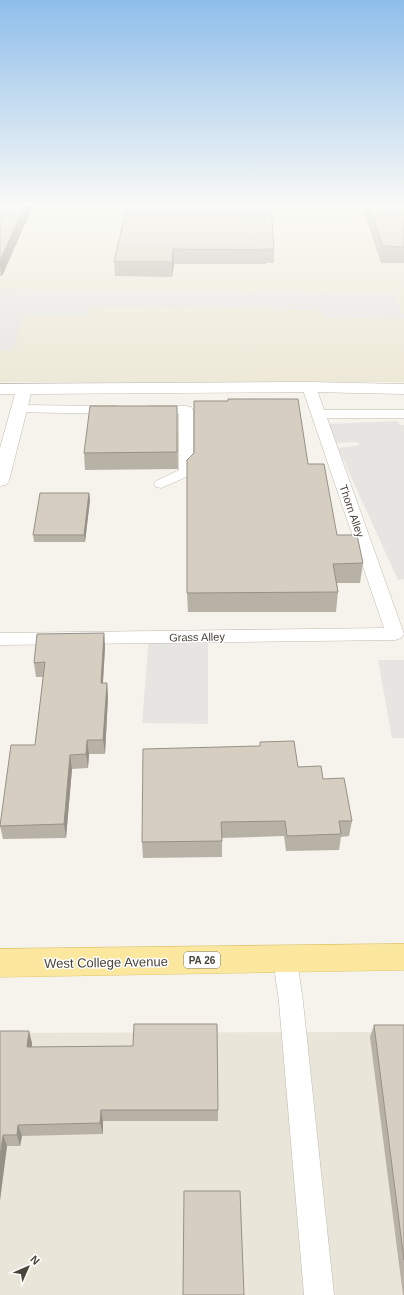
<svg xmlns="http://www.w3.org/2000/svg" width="404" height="1295" font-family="Arial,sans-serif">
<rect width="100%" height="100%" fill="#f5f3eb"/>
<!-- residential -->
<path fill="#e9e5d9" d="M404,1032V1295H0V1033Z"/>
<!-- education -->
<path fill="#ede8d6" d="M0,206H404V382H0Z"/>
<!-- parking -->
<path fill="#e7e5e2" d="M0,289L394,293L404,315V319L323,318L321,311L292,309L90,308L87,316H24L13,351L0,350Z
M397,421L400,425H404V579L398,580L338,448L360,445L357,442L335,443L327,424Z
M149,637H208V724L142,723Z
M404,660V738H392L378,660Z"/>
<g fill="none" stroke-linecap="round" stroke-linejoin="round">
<defs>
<path id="lane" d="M309,383L316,387L324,410H404V418H327L404,634L401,638L395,640L0,645V633L384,628L302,387Z
M18,405L115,406L120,407L122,410L120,413L115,414L13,412L11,409L13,406Z
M152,406H186L191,407L193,410V472L191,475L161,488L156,487L154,484L156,481L179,470V414L147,413L145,410L147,407Z
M285,948L293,951L297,959L303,1002L334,1295H304L279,1002L273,959L277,951Z"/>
<path id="street" d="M309,382L404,384V394L309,392L31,394L9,481L6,485L0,486V448L15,394H0V384Z"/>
<path id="primary" d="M404,944V970L0,977V949Z"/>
</defs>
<!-- lane casing -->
<use href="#lane" stroke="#c0bbae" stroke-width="1"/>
<!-- street casing -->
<use href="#street" stroke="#c0bbae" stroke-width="1"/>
<!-- primary casing -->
<use href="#primary" stroke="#e1c66d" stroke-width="1"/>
<!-- lane -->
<use href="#lane" fill="#fff" fill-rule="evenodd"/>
<!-- street -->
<use href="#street" fill="#fff" fill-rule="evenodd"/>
<!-- primary -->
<use href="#primary" fill="#fbe79e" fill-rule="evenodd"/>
</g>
<!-- wall -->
<path fill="#b8b2a6" d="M0,206H33L2,276H0Z
M127,206L274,249V263H266V264H174L172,277L115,276L114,262Z
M362,206H404V263H381Z
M177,406L178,469L85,470L84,453Z
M194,453L308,464L337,535L363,563L360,583H337L338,592L336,612H188L187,593Z
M89,493L90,500L85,542H34L33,535Z
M104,633L105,647L103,683H107L108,697L105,754H89L88,768L72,769L66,838L3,839L0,826L35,745L43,677H36L34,663Z
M260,742L298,767L323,779L352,821L349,836L341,837L339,850L286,851L284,836L222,838V857L143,858L142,842L260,746Z
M374,1025H404V1295H403L370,1037Z
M0,1031L32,1043V1047L218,1110V1121H103V1134L22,1136L20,1146H7L0,1200Z"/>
<!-- shaded-wall -->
<path fill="#969187" d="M25,206H33L2,276L0,265V260Z
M173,249L174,264L172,277V262Z
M89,493L90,500L85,542L84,535Z
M104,633L105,647L102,697L101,683Z
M107,683L108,697L105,754L103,740Z
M87,740L89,754L88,768L86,754Z
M70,755L72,769L66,838L64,824Z
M29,1031L32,1043L31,1059L27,1047Z
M101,1110L103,1121V1134L100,1123Z
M18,1125L22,1136L20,1146L17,1135Z
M3,1135L7,1146L0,1200V1157Z"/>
<!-- building -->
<path fill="#d6cfc1" stroke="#969187" d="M0,206H25L0,260Z
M127,206H271L274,249H266V250L173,249L172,262H114Z
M369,206H404V247L383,246Z
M228,399H298L308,464H324L337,535H357L363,563L333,564L338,592L187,593V460L194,453V401H228Z
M90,406H177V452L84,453Z
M40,493H89L84,535H33Z
M104,633L101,683H107L103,740H87L86,754L70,755L64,824L0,826L11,745H35L45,662L34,663L37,634Z
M294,741L298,767L321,766L323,779L344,778L352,821H339L341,834L287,836L285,821L221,822L222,841L142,842L143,749L260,746V742Z
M134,1024H217L218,1110H101L100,1123L18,1125L17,1135H3L0,1157V1031H29L27,1047L133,1046Z
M374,1025H404V1260Z
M184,1191H240L244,1295H183Z"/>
<!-- sky -->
<linearGradient id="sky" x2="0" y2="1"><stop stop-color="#8fbeeb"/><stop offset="0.53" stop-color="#fafaf6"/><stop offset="1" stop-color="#fafaf6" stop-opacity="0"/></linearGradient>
<rect width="404" height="387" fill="url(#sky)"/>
<g text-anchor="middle" stroke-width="3" stroke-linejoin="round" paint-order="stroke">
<!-- shield labels -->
<rect fill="#fff" stroke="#807c74" stroke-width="1" x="184" y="952" width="36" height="16" rx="3"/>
<g font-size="10" font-weight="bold" fill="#494439">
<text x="202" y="964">PA 26</text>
</g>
<!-- street labels -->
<g font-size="11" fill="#494439" stroke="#fff">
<text transform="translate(352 511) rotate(71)" y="4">Thorn Alley</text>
<text transform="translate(197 637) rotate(-1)" y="4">Grass Alley</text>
</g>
<!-- near-street labels -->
<g font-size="13" fill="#494439" stroke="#fff">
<text transform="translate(106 962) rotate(-1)" y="5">West College Avenue</text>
</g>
</g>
<!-- north arrow -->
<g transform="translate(28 1267) rotate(45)" stroke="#ffffff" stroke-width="3" paint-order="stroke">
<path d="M0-3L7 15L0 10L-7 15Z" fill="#494439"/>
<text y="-6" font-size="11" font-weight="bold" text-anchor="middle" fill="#494439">N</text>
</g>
</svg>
